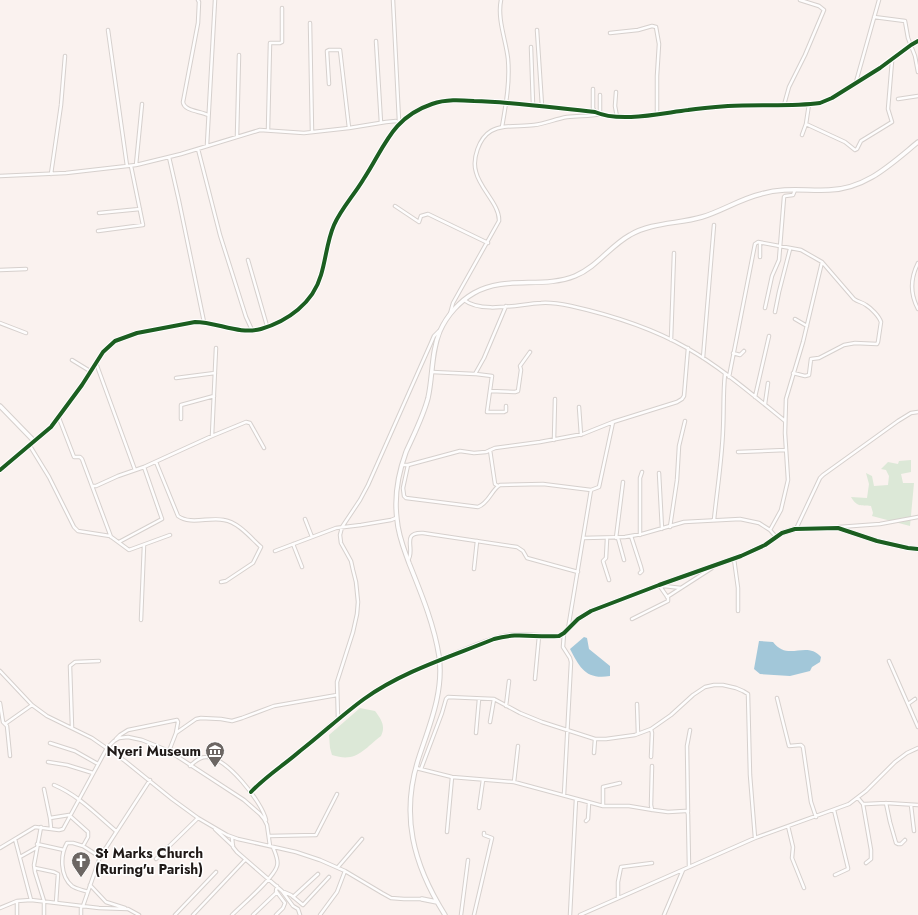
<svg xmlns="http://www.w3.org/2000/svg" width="918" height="915" font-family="Jost,sans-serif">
<rect width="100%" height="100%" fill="#faf2ef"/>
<!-- green -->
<path fill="#dce8d7" d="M911,460V472L901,474L903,483H914L910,526L872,516L873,513L871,506C860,505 857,507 851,497L867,498L869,484L866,473L872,476L874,486L888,485L889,476L886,470L881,469L888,462L898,464L899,461Z
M360,708L375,711C381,719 386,726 381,736C363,750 356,763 332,755L330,748L329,735Z"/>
<!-- water -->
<path fill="#a2c7d9" d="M584,637L587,638L589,649L610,666V676C586,680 580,668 570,649Z
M759,641L773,642C788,662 806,640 821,657L820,662L812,667L810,671L790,676L760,674L754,669Z"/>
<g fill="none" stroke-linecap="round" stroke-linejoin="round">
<defs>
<path id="street" d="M198,0L199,2L198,23L183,102C184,111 200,111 208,115
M393,0L399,121
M501,0C497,19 506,40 508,59C510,82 506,104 502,127
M874,17L905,21L908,38L915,56L918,72
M310,23L312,132
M108,30L127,166
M537,30L542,106
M610,33L638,30L652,26L656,27L659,44L657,76V115
M376,41L381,123
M531,47L533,105
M856,82L879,0
M329,84L327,51L329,50H340L349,128
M593,89V108L595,112
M616,92L615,106L617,117
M898,99L918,96
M784,105L789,87L805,55L824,10L819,6L800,0
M806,124L845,142L855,150L857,149L861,141L892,122L888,109L892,61
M268,130L270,43H280L282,42V8
M802,135L806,124L809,104
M237,136L239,55
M207,145L215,0
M198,149L220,235L246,317L252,330
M169,157L179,201L204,322
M136,165L142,104
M51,174L61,105L65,56
M0,176L66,173L136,165L181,154L260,130L304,133L349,128L386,122L396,121L400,123
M395,206L419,222L421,216L428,214L488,243
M99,213L140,209
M98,231L143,225L131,166
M760,257V243
M248,260L267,326
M918,263C910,279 910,294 918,309
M0,270L26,269
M464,300C482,314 519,304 541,303C551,302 561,304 571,306C611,315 652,328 687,348C722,368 754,396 785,421
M765,308L772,276L779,260L784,197L785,196L793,195L795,190
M775,312L779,292L790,249
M450,314L453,303L499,221C500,205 480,189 476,172C472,159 479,138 491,131C503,124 520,127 534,125C545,124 555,119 567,117C578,115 589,117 600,114V95
M795,319L807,326
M0,323L26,333
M671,340L674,253
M733,353L740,355L744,351
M703,358L714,225
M72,360L90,371
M96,363L135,470
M432,372L475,374L484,358L506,306
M476,374L492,376L487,412H504L506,411V406
M729,377L755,244L758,242L801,250L822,262L854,299C858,302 862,302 866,305C871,308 879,316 881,322L878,342L877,344L855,343L844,345L819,358L811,359L809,375L805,376L793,373
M176,378L215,373
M490,391L515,392L518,391L521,370L520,366L530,352
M755,397L769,336
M765,404L768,383
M579,407L581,435
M59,418L74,457H80L82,459L92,486H96L118,476L144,467L212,436L246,422L250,423L264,448
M181,419V405L214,396
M212,436L216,348
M554,440L555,399
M30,446L49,477L74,527L78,531L110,536L129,550L170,535
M490,450L495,484L498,486
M738,452L786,450
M156,462L178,516C190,525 209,517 224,520C238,522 251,538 261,547L253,563L226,581L221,582
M402,465H408L460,451L474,453L486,452L495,448L540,442L583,434L613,422L677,402L682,399L684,396L688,348
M408,465L403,488L404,496L406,498L478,507C489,503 492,489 500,485L543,484L591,490L599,487L613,422
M0,470L51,427L82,385L103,352L115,341L137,333L195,322C217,322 239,335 261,329C288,321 313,303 321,275C326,259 327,241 334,225C341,209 354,195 363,180C385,147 391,118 432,104C446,99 460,100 474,101C515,102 554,108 595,112C620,123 662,113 688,110C702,108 715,107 728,106C759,104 790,107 820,103L832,98L880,68L911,45L918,41
M659,473L662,529
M92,486L111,537
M305,519L312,537
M714,520C717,490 722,460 723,430C724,411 723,392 725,374
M670,527L677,480L679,446L685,421
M839,527L880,524L918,517
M796,529L820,478L823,475L898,421L911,413L918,412
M770,530L781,510L788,480L785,433L786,399L803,342L822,262
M640,535V478L642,472
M631,536L641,567L642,571L640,573
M583,538L625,537L642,534L684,522L740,519L759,523L770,530L776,537
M616,538L623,482
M618,538L624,560
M607,539L606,558L603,561L609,580
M119,542L162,519L144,467
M293,544L302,567
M275,551L336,528L361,525L391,520L396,518
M734,559L738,588V611
M408,560C416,550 400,532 423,533L517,547L523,551L527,558L578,572
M474,569L477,541
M660,587L664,586L681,588
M667,597L712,568V566
M632,619L668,601V598L659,585
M141,620L144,545
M568,629L591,490
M889,661L918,727
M0,671L32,705L47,716L92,738L125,761L172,799L198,818L227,835L238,839L296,852L320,860L345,871L382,893L391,898L404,899H422
M535,679L539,636
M777,698L789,746L801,745L803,747L811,802L816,817
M0,703L3,722L7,726L10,756
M637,704L638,734
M908,704L915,699
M506,706L509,681
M338,719L337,682L353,632L357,614L358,602L356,582L353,570L351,561L341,543L340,535L342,527L360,500L368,485L431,343L434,336L439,331
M490,722L494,699
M5,724L32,705
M72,727L70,666L75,662L99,661
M476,733L479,699
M116,739L120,735L128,730L177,720L178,722L176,733
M50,743L75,751L98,764
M169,751L176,733L196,719L201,718L221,719L232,721L242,718L274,706L337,695
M594,753L595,739
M651,757L652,733L651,729
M48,762L67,765L93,773
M190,766C195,761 200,757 206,757C226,756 262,802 266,820
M652,766L651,805L652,810
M416,768L452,777L514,782L603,806H629L653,810L668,812L685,811H687L688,814L689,867
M421,769L442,713L446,699L448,697L494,699L520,713L542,722L595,739H606L635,735L651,729L671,715L693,695L705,687L714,685H723L736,688L743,691L748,694L750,775L755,838
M514,782L518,746
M54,785C78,795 96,814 116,831
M44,789L50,818L51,828
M251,792C266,776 284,765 300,751C315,739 329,725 344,714C373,691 405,673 439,660
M564,795L571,662L570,658L563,647L564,633
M858,798L863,804H866L886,803L918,805
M886,803L890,822L896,843L898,844H901L905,840
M863,804L871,850V859L866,863
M911,805L914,831
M603,806V787L620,783
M479,808L483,780
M834,810L848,868V869L835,875
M688,812L687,746L690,730
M50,818L69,815L88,832V837L83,846
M586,821L588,819L589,803
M788,826L793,847L792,858L804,888
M41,827L34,865L35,872L44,901V915
M215,829L233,846
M447,832L452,777
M269,836L316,835L337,794
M232,838L233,847L237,852L282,891L293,906L298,909L300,915
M15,839L31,900
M37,844L64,850
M0,848L35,827L59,830L63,829L107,748L114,741L119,738L128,737L142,740L169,751L244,800L260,814L264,819L267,825L270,846
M20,857L36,848
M156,859L198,818
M338,867L362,839
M35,868L54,872L58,874L56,903
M90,885L106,902L125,908
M88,892C83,890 76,889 72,886C60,876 60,855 67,843H73L83,846L100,857
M284,892L291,895L303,905L329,877
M293,897L318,874
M618,898V882L621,867L652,863
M17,901V915
M81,906V915
M83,906L100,857L150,780
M0,908L17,901L31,900L99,908L128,909L139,915
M175,915L216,872
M193,915L245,860
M232,915C242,905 274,878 277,866C279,860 275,853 273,847
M253,915L277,892
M276,915L283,908L285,903L276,891L277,886
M320,915L337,892L345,871
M461,915L468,860
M474,915L492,838L484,835V833
M570,915L576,799
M580,915L755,838L849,804L866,791L895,762L907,753L918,748
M664,915L683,870"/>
<path id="secondary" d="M0,406L34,441
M440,660C461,652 490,637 513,635C528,634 543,637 559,636L564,633L578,619L591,611L659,585L741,556L765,545L782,533L795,529L838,528L877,541L908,548L918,549
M422,899L437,902
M445,915C413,864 400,815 419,757C430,724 444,691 439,656C434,624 421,593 409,563C404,549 398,535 397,519C394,496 398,474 406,452C414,434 423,417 428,398C433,376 431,352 440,331C447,315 460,301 474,293C505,275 543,289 575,276C597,267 610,246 630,235C652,222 679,224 702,217C722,211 740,199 761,194C784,187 806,191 829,190C866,189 891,164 918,142"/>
</defs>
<!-- street casing -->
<use href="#street" stroke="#d6d0cd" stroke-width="4.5"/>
<!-- secondary casing -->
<use href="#secondary" stroke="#d6d0cd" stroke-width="5.5"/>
<!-- street -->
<use href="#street" stroke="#fefdfd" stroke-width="2.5"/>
<!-- secondary -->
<use href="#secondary" stroke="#fefdfd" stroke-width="3.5"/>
<defs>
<path id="cycleway" d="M0,470L51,427L82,385L103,352L115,341L137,333L195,322C217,322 239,335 261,329C288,321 313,303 321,275C326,259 327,241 334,225C341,209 354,195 363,180C385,147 391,118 432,104C446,99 460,100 474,101C515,102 554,108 595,112C620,123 662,113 688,110C702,108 715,107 728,106C759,104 790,107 820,103L832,98L880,68L911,45L918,41
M251,792C266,776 284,765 300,751C322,734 342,715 364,699C403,671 450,657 494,639C518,632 535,638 559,636L564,633L578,619L591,611L659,585L741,556L765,545L782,533L795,529L838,528L877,541L908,548L918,549"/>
</defs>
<!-- cycleway casing -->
<use href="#cycleway" stroke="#fff" stroke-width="6"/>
<!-- cycleway -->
<use href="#cycleway" stroke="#1b5e20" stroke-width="4"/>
</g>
<!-- icons -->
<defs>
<symbol id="museum-pin" viewBox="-11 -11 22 30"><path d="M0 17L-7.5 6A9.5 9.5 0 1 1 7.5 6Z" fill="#6c6663" stroke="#fff"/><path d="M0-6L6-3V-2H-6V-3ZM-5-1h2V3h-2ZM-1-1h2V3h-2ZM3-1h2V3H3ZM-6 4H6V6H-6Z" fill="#fff"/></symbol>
<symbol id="church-pin" viewBox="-11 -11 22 30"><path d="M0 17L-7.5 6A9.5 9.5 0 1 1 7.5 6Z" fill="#6c6663" stroke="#fff"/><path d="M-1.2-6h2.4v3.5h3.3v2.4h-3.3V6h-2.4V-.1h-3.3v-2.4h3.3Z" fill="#fff"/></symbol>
</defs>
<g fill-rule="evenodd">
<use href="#museum-pin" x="204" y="740" width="22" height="30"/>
<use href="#church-pin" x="70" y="850" width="22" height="30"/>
</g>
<g text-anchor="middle" stroke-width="3" stroke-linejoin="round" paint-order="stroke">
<!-- poi labels -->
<g font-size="14" font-weight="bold" fill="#201a18" stroke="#fff" text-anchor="end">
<text x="201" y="756">Nyeri Museum</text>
<text x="95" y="858" text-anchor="start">St Marks Church<tspan x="95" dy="16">(Ruring'u Parish)</tspan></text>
</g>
</g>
</svg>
